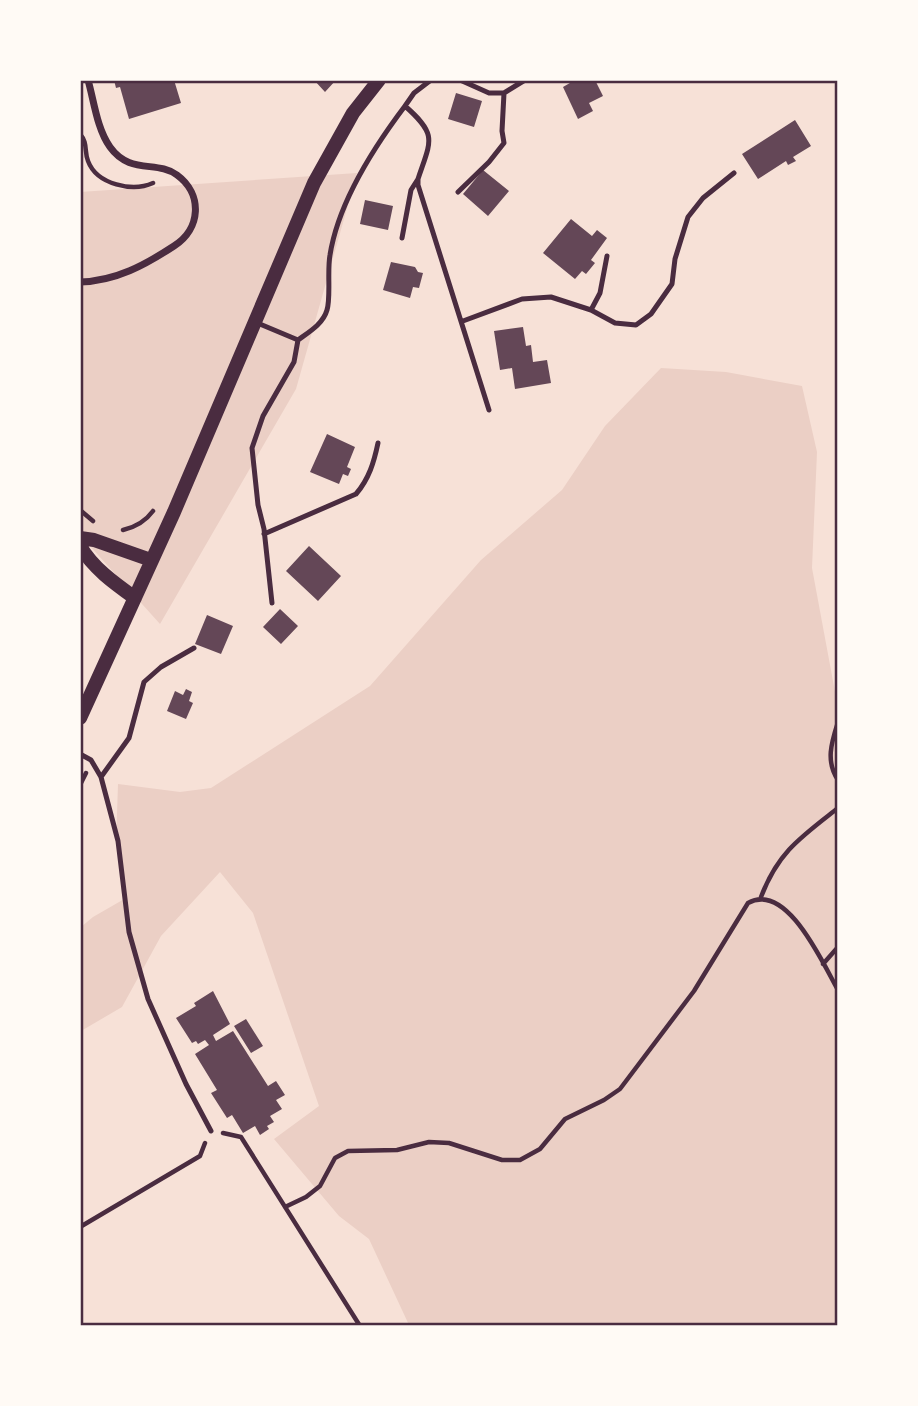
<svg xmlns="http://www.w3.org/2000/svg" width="918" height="1406" font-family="'Space Grotesk',sans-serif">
<rect width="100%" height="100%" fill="#f7e1d7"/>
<!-- green -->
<path fill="#ebcfc5" d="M357,173L296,389L160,624L81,536L80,192Z
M661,368L726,372L802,386L817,452L812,568L838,708L837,1325H409L369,1239L339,1216L274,1139L319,1106L253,913L220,872L161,936L122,1007L81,1031V927L93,917L126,898L116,845L118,784L180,792L211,788L370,686L481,560L562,490L605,426Z"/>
<!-- building -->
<path fill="#644757" d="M114,80H166L167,82L174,80L181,103L129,119L120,87L116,88Z
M314,80H336L325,92Z
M575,80H595L603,96L589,103L593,111L578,119L563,87Z
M456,93L482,101L474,127L448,119Z
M795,120L811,146L793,157L796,161L788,165L786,161L758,179L742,154Z
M483,170L509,191L488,216L463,194Z
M365,200L393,206L388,230L360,224Z
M571,219L592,236L597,230L607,238L591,260L595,263L586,274L582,271L575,279L543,253Z
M391,262L415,267L418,272L423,273L419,288L413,287L410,298L383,290Z
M523,327L526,346L531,345L533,362L547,360L551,383L515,389L512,368L500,370L494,331Z
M327,434L355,447L347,467L351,469L348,476L343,474L339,484L310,472Z
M309,546L341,576L318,601L286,571Z
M280,609L298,626L281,644L263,627Z
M207,615L233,626L221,654L195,644Z
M186,689L192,692L189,701L193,703L186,719L167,711L175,691L183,695Z
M213,991L230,1024L213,1035L216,1041L233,1031L268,1086L276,1081L285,1095L276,1100L282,1109L270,1116L274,1122L267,1126L269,1129L260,1135L255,1126L243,1133L232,1115L227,1118L211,1093L217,1090L195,1054L209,1045L205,1040L198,1044L196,1041L192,1043L176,1018L196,1006L194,1003Z
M246,1019L263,1046L251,1053L234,1026Z"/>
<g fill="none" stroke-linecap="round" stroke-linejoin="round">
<!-- path -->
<path stroke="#4a2c40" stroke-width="4.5" d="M80,134C88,143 84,151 88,161C97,185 133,192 153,183
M80,510L93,521
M123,530C136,527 145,522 153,511
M838,722C832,741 825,761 838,780
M80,785L86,773
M761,897C778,852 801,837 838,808
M823,964L838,947
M223,1133L241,1137L360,1326
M285,1207L306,1197L320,1186L335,1158L348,1151L397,1150L429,1142L449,1143L502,1160H520L540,1149L565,1119L604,1100L620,1089L694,991L748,903C787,881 823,964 838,990
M80,1227L200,1156L205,1143"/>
<!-- service -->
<path stroke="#4a2c40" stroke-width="5" d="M504,93L525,80
M405,106L414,93L431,80
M458,192L489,162L504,143L502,131L504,93H489L460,80
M402,238L411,190L418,179
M591,310L600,293L607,256
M463,321L522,299L551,297L591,310L615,323L636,325L651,314L672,284L675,259L688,217L703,198L734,173
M255,322L298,340C309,332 323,324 327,310C331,297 327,271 330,255C338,204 374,147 405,106C438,135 431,140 418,179V185L489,410
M264,534L356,494C369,479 374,462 378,443
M272,603L264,529L258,505L252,448L263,416L294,362L298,340
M80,754L91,760L101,777L118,841L129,932L148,999L186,1084L211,1131
M101,777L129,738L144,682L161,667L194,648"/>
<!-- minor -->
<path stroke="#4a2c40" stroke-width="7" d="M80,282C116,281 145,265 174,246C201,229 203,194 177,175C157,160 130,175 110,147C97,129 94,101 88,80"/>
<!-- secondary -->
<path stroke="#4a2c40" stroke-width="14" d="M80,538L94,540L151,560
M80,546C93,568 114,583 135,598
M80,718L174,512L314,183L353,113L379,80"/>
</g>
<!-- border -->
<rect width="918" height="1406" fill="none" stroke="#fffaf5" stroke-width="164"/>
<rect x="82" y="82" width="754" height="1242" fill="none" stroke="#4a2c40" stroke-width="2.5"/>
</svg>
